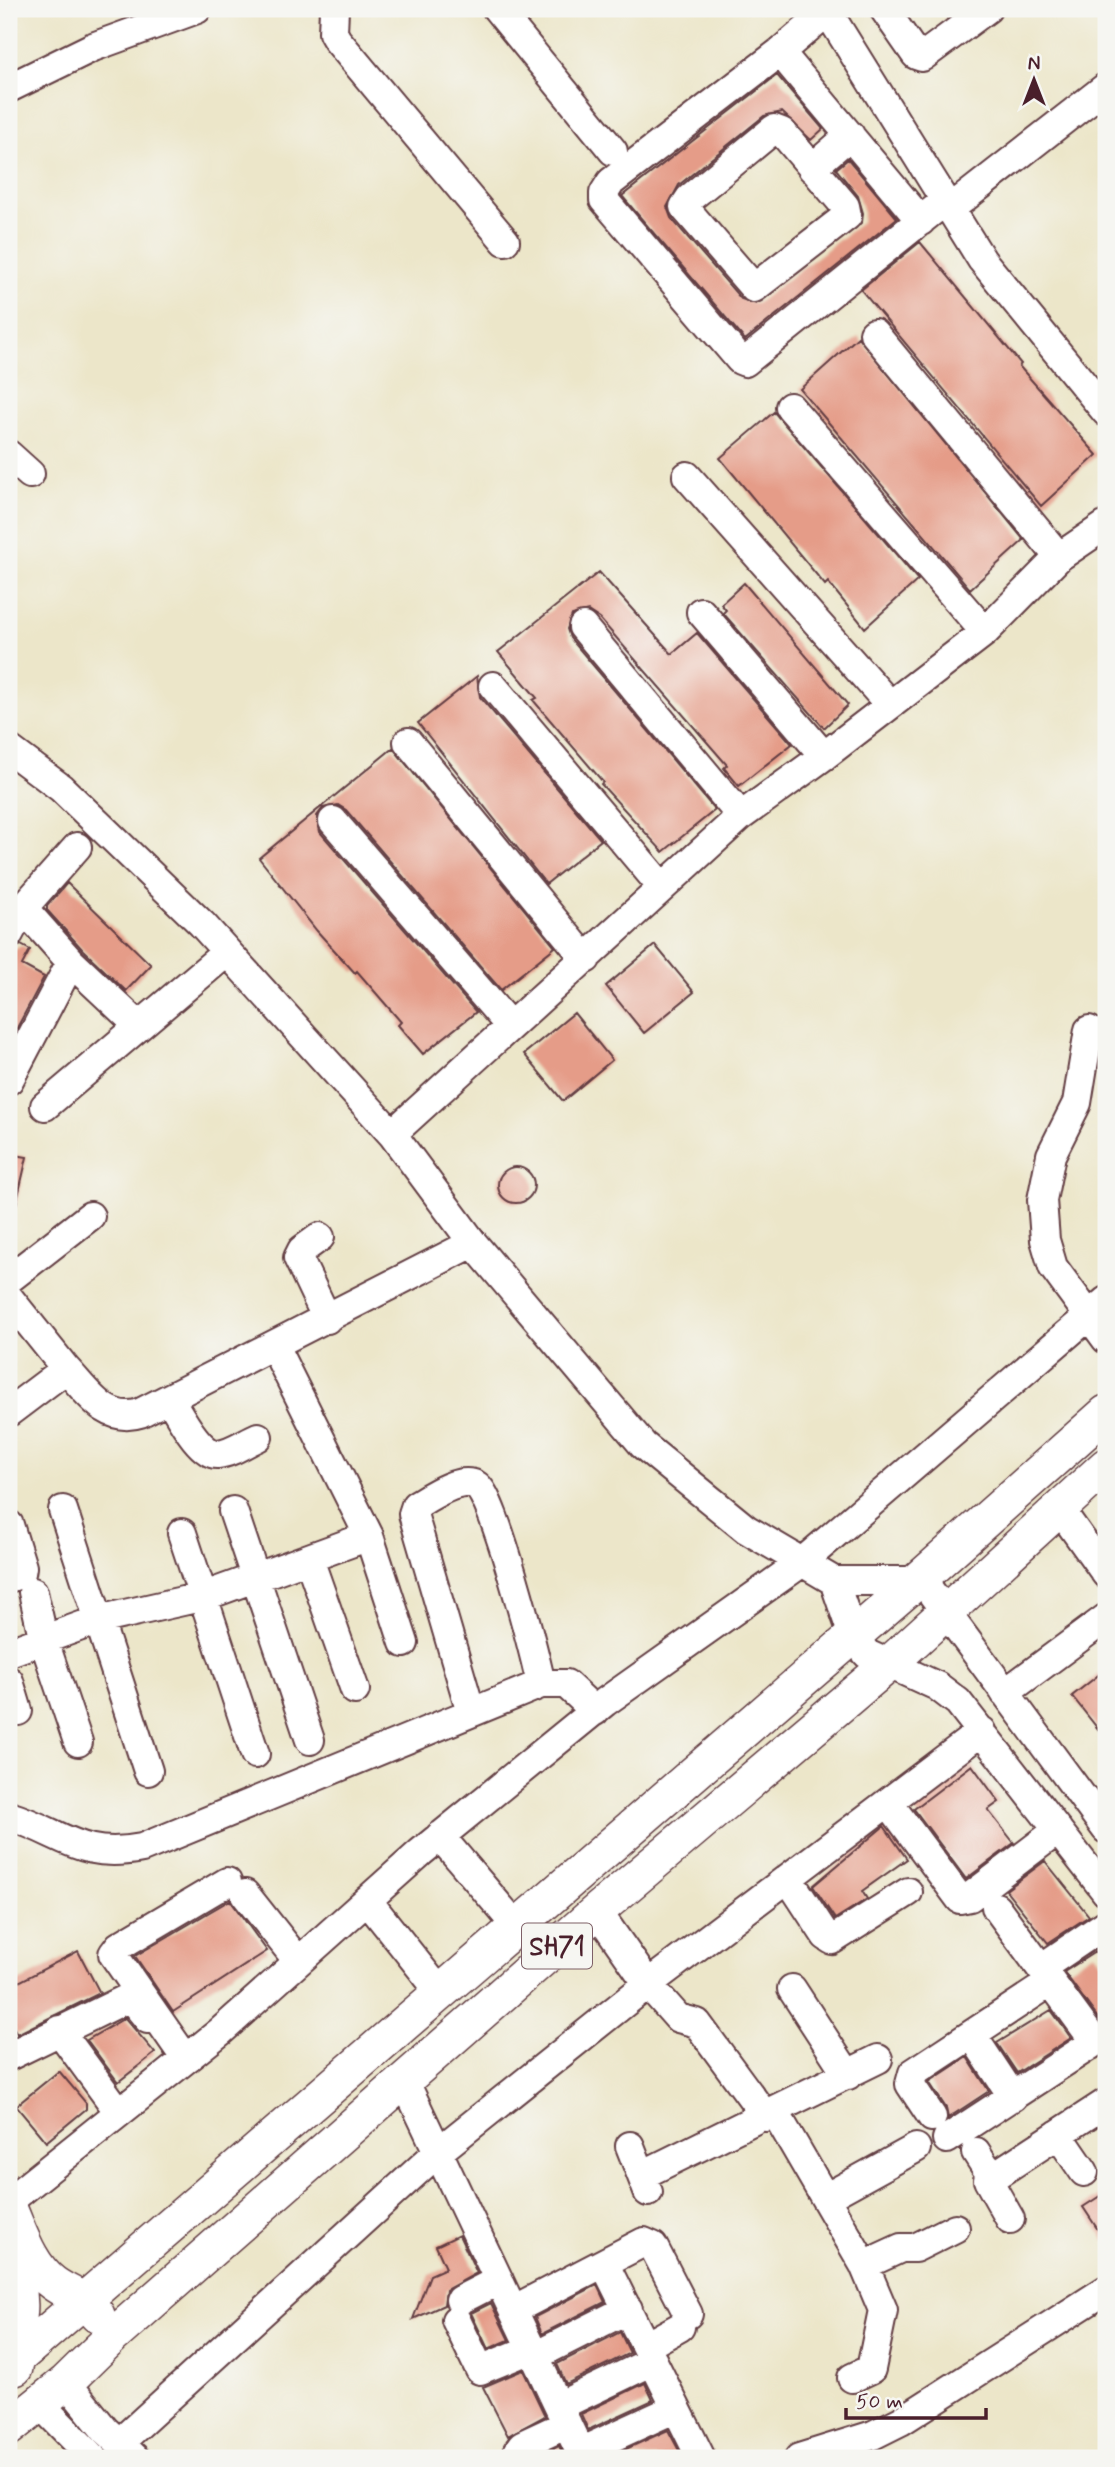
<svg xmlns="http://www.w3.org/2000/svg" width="1115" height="2467" font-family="Mynerve,sans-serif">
<rect width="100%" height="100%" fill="#f6f6f2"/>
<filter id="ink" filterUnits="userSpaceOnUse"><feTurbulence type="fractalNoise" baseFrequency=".0143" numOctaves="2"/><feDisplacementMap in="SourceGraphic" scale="14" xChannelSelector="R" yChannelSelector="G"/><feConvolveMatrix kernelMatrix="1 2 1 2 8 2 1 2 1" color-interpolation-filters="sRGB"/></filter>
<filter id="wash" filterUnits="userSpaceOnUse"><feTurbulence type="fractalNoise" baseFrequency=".00686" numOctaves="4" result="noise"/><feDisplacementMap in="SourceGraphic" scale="28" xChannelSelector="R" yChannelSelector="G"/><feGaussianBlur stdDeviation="1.57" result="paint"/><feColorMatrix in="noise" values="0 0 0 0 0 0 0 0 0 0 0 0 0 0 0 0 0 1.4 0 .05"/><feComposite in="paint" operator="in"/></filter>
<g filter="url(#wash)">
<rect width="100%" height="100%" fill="#ece6c9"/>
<g id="blocks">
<!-- building -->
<path fill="#e59c88" d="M777,75L823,129L811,140L782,112L764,116L679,185L667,207L671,218L741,299L756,304L862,222L863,213L858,196L836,169L848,159L897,218L745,340L622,196Z
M920,242L1021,364L1019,366L1097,455L1041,506L861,290Z
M858,337L1024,540L970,589L800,389Z
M774,412L918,580L865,628L828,582L825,585L720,458Z
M599,572L672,654L697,633L792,744L739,786L724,768L727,765L600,619L588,611L572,615L567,629L570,638L715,810L663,852L601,784L603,782L533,700L537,698L498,652Z
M744,583L848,705L824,728L723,613L726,610L721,604Z
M477,676L480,697L601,840L546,884L418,723Z
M393,748L555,947L501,990L346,810L338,805L323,808L317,816L320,832L476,1012L423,1054L398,1025L401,1022L357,971L355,973L317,931L259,858Z
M67,883L151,965L126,991L83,950L47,910V906Z
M21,945L30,950L22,965L44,977L9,1043V951Z
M655,945L694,992L644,1033L606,986Z
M574,1013L612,1060L563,1101L524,1054Z
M9,1154L27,1157L15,1209H9Z
M498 1185a18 18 0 1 1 36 0a18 18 0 1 1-36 0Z
M1106,1669V1739L1072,1696Z
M972,1765L999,1802L988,1810L1014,1843L966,1879L914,1809Z
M884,1826L907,1859L862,1891L867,1899L835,1919L813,1886Z
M1045,1861L1089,1916L1048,1943L1006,1890Z
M230,1900L267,1951L173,2012L135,1956Z
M78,1951L100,1993L17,2034L9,2019V1987Z
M1095,1952L1106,1967V2029L1064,1972Z
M1051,2010L1071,2038L1017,2073L997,2043Z
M125,2018L155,2053L118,2082L87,2040Z
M967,2057L989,2091L948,2118L946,2108L929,2082Z
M59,2071L86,2103V2109L46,2142L16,2106Z
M1106,2192V2242L1083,2207Z
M459,2235L477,2273L446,2290L444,2305L413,2319L430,2275L446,2268L436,2246Z
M597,2285L605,2302L542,2334L535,2317Z
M491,2303L509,2340L488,2349L471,2313Z
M620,2332L630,2353L566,2384L557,2364Z
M523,2370L545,2416L508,2436L483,2387Z
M645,2383L653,2400L588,2430L581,2414Z
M668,2430L683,2458H606Z
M559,2446L565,2458H534Z"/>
</g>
</g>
<g filter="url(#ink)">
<use href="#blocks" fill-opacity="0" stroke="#623d43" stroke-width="2"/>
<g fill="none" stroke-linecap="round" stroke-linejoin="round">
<defs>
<path id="minor" d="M334,9L333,33L337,40L505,241
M497,9L613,151
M826,9L982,260L1106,412
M884,9L916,55L922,57L987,9
M828,11L780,52L611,182L604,193V200L740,360L745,362L945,201
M780,52L921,221
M9,88L93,47L197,9
M774,129L782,132L845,206L847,216L754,288L684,207L690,198Z
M812,168L850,135
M950,209L1106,87
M874,333L1059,557
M790,407L985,632
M9,455L30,474
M687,476L890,705
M701,612L824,756
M583,627L741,816
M493,686L662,887
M408,742L586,959
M9,749L61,788L202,924L392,1134L473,1243L643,1445L746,1529L834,1581H917L928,1588L1106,1829
M333,821L510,1026
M77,847L23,908L71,962L139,1026
M9,934L23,908
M1089,1030L1077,1103L1051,1155L1042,1200L1045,1240L1053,1267L1106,1339
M9,1080L71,962
M45,1106L227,952
M392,1134L741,816L824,756L985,632L1059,557L1106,525
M320,1237L302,1250L298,1258L327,1319
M9,1279L90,1216
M9,1298L66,1369
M274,1346L369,1536L404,1643
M169,1398C178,1412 200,1456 218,1454C231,1453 246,1442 258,1437
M9,1412L66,1369C87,1391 106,1424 140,1413L473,1243
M1059,1508L1106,1574
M63,1510L148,1771
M233,1511L310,1740
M9,1525L22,1567L21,1573L9,1578
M182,1533L255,1754
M309,1559L355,1690
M834,1581L853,1636L867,1654L937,1686L958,1702L1106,1892
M33,1592L44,1641L78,1742
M9,1652L98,1620L205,1596L369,1536
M9,1681L18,1711
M1005,1693L1106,1618
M471,1712L413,1514L416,1505C431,1496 458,1477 476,1485C494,1494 535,1657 541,1684
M888,1802L960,1899L970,1897L1058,1830
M9,1816C64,1833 79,1860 142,1848L541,1684H566L595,1711
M440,1836L516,1926
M788,1878L826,1936L832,1940L908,1892
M245,1894L298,1961
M367,1900L440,1992
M597,1911L648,1984L678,2018L697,2023L766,2117
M1041,1968L1106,1924
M792,1989L848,2075
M59,2030L119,2112
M972,2035L1013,2097
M9,2056L126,1999L134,2002L148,2019
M186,2059L113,1954L119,1946L227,1882
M404,2080L583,2458
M775,2112L864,2265L883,2310L871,2369L852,2378
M932,2117L910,2084L913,2073L1051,1982
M1058,2134L1084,2172
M947,2139L1095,2042L996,1907
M630,2146L648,2192
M976,2152L992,2177
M642,2175L878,2059
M827,2197L916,2148
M9,2201L221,2031L421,1852L605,1702L801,1563L1106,1301
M1010,2219L988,2180L1106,2103
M604,2263L701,2458
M864,2265L901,2248H915L955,2228
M460,2300L499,2280
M513,2310L644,2242L653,2246L688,2314
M456,2320L480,2370L531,2349
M646,2346L680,2327
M535,2356L628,2309
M66,2382L105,2430L135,2458
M39,2403L93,2458
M559,2406L653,2361
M119,2443L438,2152L648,1984L982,1731
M580,2452L676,2408
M518,2458L517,2452L522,2445L567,2424
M799,2458L873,2435L901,2421L1106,2290"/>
<path id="major" d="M9,2208C20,2233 30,2266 53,2283C71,2296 83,2296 97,2315
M9,2259C27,2300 19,2321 11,2363L15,2368
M9,2365L917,1581L1106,1413
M9,2428L66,2382L113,2336L597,1911L889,1664L1106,1466"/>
</defs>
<!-- minor casing -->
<use href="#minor" stroke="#623d43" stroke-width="32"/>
<!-- major casing -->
<use href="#major" stroke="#623d43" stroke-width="38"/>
<!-- minor -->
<use href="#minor" stroke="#fff" stroke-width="28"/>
<!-- major -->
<use href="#major" stroke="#fff" stroke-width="35"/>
</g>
</g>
<g text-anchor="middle" stroke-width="5" stroke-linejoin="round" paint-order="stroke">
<!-- shield labels -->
<rect fill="#f6f6f2" stroke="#7e6067" stroke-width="2" x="522" y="1923.5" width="70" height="45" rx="5"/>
<g font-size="26" font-weight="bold" fill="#4a1f2b">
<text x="557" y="1955">SH71</text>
</g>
</g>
<!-- margin -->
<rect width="1115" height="2467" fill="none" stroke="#f6f6f2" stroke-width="35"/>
<!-- north arrow -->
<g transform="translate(1034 80)" stroke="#f6f6f2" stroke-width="5" paint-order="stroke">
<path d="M0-5L12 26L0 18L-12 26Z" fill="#4a1f2b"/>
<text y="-10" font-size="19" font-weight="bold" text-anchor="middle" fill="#4a1f2b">N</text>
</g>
<!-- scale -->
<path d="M846 2408v10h140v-10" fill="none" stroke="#4a1f2b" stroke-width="3.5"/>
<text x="856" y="2408" font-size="21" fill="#4a1f2b" stroke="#f6f6f2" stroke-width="5" paint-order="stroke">50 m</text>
</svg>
